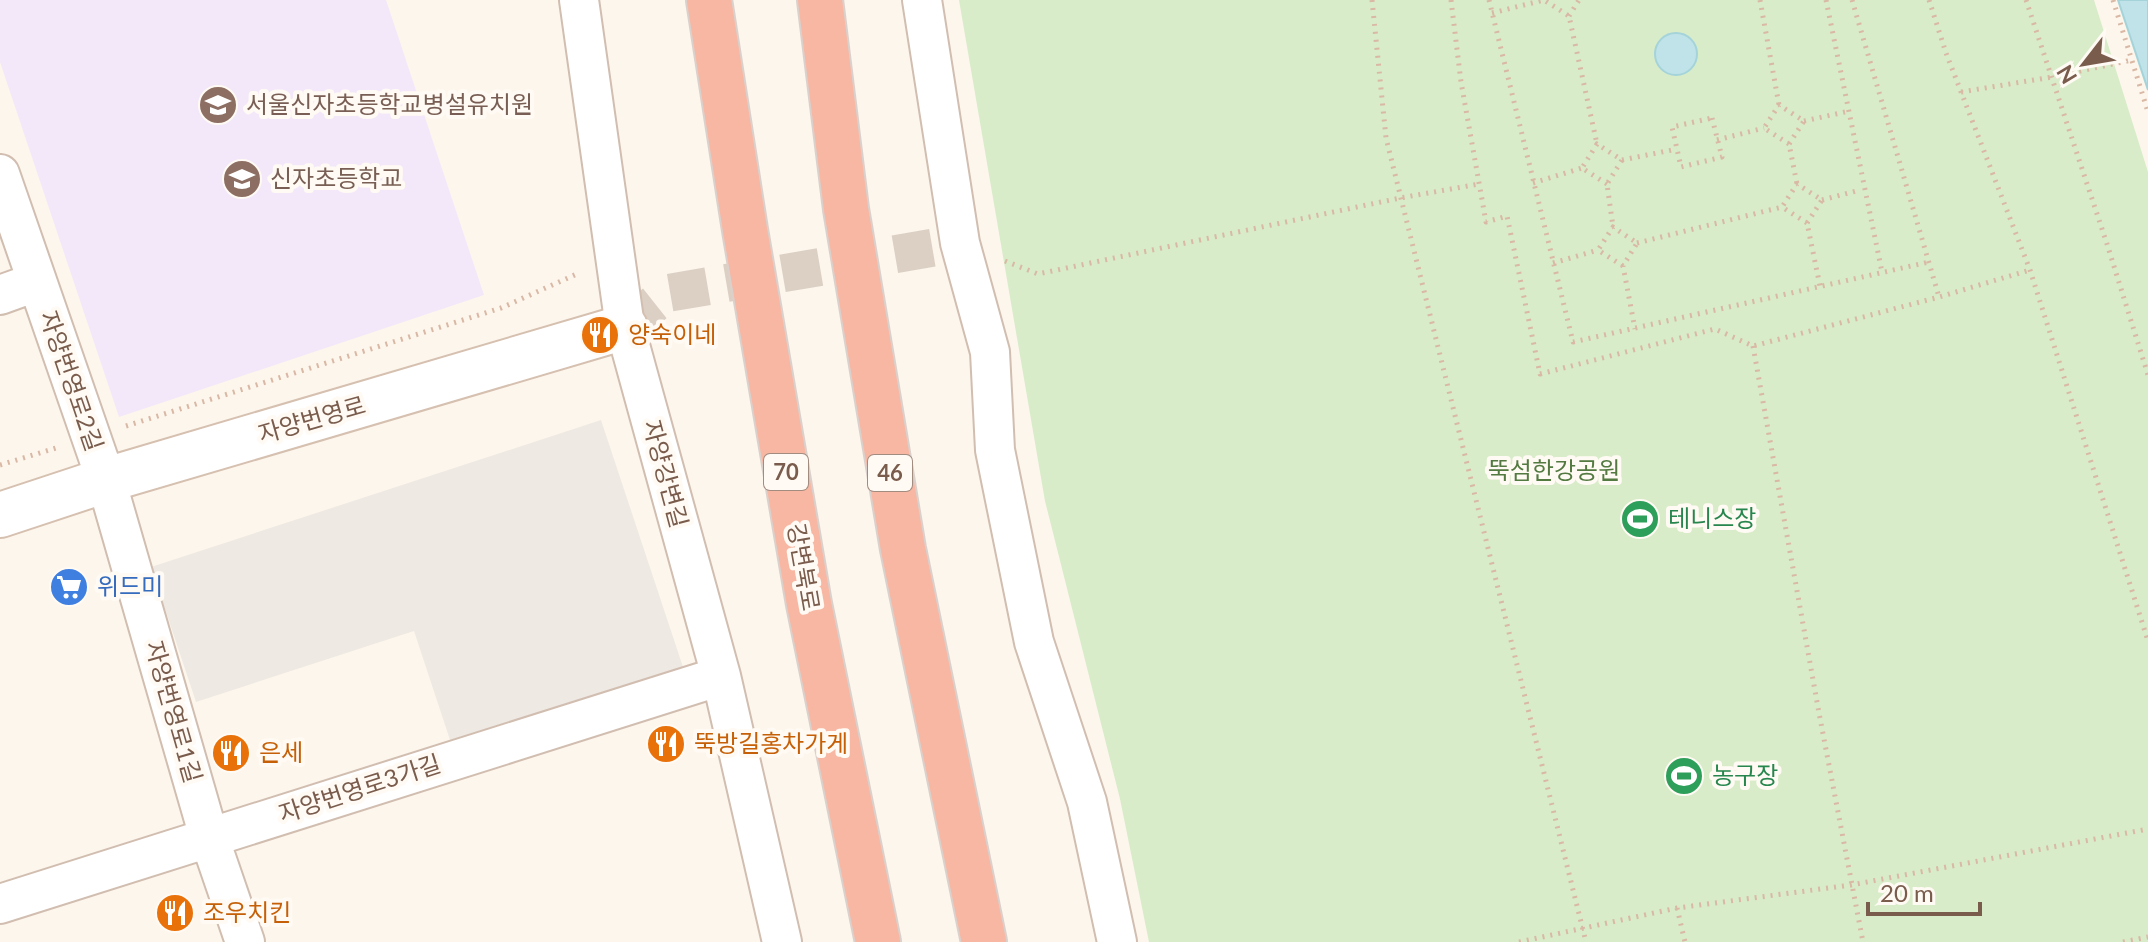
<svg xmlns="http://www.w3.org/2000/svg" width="2148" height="942" font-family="Lato,'Noto Sans KR',sans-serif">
<rect width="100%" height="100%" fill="#fdf6ec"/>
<!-- industrial -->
<path fill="#efe9e4" d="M601,420L683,667L451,743L414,631L196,702L151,567Z"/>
<!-- education -->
<path fill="#f3e8fa" d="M0,0H386L484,295L119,417L0,62Z"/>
<!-- green -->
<path fill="#d8ecc9" d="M959,0H2094L2148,172V942H1149L1120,799L1045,501Z"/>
<!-- water -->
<path fill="#bfe3e8" stroke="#a5d3da" stroke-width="2" d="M2118,0H2148V90Z
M1655 54a21 21 0 1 1 42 0a21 21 0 1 1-42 0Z"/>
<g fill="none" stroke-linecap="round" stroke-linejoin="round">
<!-- street-tunnel -->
<path stroke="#dcd0c4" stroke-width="38" stroke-dasharray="38 19" stroke-linecap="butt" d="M625,327L668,293L960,243"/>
<defs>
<path id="street" d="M579,0L625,327L721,676L782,942
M922,0L960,243L990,352L995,450L1034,642L1087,802L1117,942
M0,174L106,480L209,837L245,942
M0,295L36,282
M0,904L721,676"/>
<path id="secondary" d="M0,515L106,480L625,327"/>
<path id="highway" d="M709,0L745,230L809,604L878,942
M820,0L846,209L903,549L984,942"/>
</defs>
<!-- street casing -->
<use href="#street" stroke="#d1beb0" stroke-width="42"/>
<!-- secondary casing -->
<use href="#secondary" stroke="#d6c0b0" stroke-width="48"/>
<!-- highway casing -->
<use href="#highway" stroke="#dad1cd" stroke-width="48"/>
<!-- path -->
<path stroke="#d9b8a5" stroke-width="5" stroke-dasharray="2 6" stroke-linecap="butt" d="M1372,0L1386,138L1586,942
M1451,0L1461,82L1486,222L1507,216L1540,374L1715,329L1753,346L1939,297L2030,270
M1489,0L1573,342L1929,262
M1760,0L1779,105
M1826,0L1882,272
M1852,0L1939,297
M1929,0L1946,53L2030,270L2148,641
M2026,0L2107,244L2148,375
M2113,0L2148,112
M1492,13L1544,0L1569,16L1597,144
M1569,16L1579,0
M1961,92L2052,77L2132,60
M1712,118L1722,157L1681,167L1672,127Z
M1804,121L1845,112
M1717,140L1764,128
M1789,144L1764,128L1779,105L1804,121L1789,144L1797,184
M1622,160L1677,149
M1533,183L1582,168
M1607,184L1582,168L1597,144L1622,160L1607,184L1613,227
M1822,200L1860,190
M1807,223L1782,207L1797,184L1822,200L1807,223L1820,286
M1637,243L1782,207
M1005,261L1038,274L1400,198L1479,184
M1553,263L1598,250
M1623,266L1598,250L1613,227L1637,243L1623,266L1635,329
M1753,346L1819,713L1863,942
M126,426L501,308L579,273
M0,465L56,448
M1677,908L1685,942
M1519,942L1677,908L1851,885L2148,829
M2123,942L2148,937"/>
<!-- street -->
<use href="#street" stroke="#fff" stroke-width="38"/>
<!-- secondary -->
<use href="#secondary" stroke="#fff" stroke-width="44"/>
<!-- highway -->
<use href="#highway" stroke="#f7b7a3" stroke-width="44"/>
</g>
<!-- icons -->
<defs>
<symbol id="school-disc" viewBox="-11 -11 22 22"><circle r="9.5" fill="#8d6e63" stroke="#fffaf3"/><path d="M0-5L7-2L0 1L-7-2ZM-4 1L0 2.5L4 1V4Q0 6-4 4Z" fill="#fff"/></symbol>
<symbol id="restaurant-disc" viewBox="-11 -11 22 22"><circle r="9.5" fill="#e8710a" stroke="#fffaf3"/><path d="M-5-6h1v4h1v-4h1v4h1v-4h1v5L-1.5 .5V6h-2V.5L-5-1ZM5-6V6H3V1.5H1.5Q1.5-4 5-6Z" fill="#fff"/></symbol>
<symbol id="stadium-disc" viewBox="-11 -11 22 22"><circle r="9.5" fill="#2e9e5b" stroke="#fffaf3"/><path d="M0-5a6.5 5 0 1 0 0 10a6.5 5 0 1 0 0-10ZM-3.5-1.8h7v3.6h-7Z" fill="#fff"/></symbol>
<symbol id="supermarket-disc" viewBox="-11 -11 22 22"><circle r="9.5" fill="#3f7fe0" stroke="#fffaf3"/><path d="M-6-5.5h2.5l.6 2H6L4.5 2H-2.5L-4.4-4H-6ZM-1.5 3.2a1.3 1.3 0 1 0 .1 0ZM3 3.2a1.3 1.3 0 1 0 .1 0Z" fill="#fff"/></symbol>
</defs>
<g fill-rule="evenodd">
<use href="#school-disc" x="196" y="83" width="44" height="44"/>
<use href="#school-disc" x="220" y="157" width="44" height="44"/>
<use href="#restaurant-disc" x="578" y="313" width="44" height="44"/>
<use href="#stadium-disc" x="1618" y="497" width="44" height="44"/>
<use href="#supermarket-disc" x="47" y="565" width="44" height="44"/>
<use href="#restaurant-disc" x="644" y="722" width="44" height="44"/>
<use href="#restaurant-disc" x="209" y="731" width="44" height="44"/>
<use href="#stadium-disc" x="1662" y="754" width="44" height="44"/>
<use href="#restaurant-disc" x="153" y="891" width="44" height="44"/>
</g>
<g text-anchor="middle" stroke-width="8" stroke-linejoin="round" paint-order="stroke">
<!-- shield labels -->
<g fill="#fffaf3" stroke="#a28b7f" stroke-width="2">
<rect x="764" y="454" width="44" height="36" rx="6"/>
<rect x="868" y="455" width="44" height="36" rx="6"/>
</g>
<g font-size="22" font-weight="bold" fill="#7a5c4d">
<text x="786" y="480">70</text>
<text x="890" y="481">46</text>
</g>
<!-- education labels -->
<g font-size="24" fill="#785e54" stroke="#fffaf3" text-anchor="start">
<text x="246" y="113">서울신자초등학교병설유치원</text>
<text x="270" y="187">신자초등학교</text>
</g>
<!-- food labels -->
<g font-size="24" fill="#c56008" stroke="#fffaf3" text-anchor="start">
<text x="628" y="343">양숙이네</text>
<text x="694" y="752">뚝방길홍차가게</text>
<text x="259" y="761">은세</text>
<text x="203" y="921">조우치킨</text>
</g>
<!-- street labels -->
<g font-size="24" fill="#7a5c4d" stroke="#fffaf3">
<text transform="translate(71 381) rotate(71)" y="8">자양번영로2길</text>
<text transform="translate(312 420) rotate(-16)" y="8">자양번영로</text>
<text transform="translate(665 474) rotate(75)" y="8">자양강변길</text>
<text transform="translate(803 567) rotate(80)" y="8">강변북로</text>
<text transform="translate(173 712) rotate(74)" y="8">자양번영로1길</text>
<text transform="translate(360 789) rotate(-18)" y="8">자양번영로3가길</text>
</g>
<!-- park labels -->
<g font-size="24" fill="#537a41" stroke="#fffaf3">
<text x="1554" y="479">뚝섬한강공원</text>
</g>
<!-- leisure labels -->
<g font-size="24" fill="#27864d" stroke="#fffaf3" text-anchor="start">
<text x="1668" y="527">테니스장</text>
<text x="1712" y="784">농구장</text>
</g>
<!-- shop labels -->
<g font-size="24" fill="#366cbe" stroke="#fffaf3" text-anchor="start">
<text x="97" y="595">위드미</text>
</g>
</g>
<!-- north arrow -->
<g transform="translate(2084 64) rotate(239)" stroke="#fffaf3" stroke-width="6" paint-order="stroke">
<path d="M0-6L14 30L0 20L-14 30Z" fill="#7a5c4d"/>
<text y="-12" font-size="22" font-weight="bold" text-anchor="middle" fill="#7a5c4d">N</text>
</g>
<!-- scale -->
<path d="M1868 902v12h112v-12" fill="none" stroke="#7a5c4d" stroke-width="4"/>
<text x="1880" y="902" font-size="24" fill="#7a5c4d" stroke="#fffaf3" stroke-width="6" paint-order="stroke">20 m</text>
</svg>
